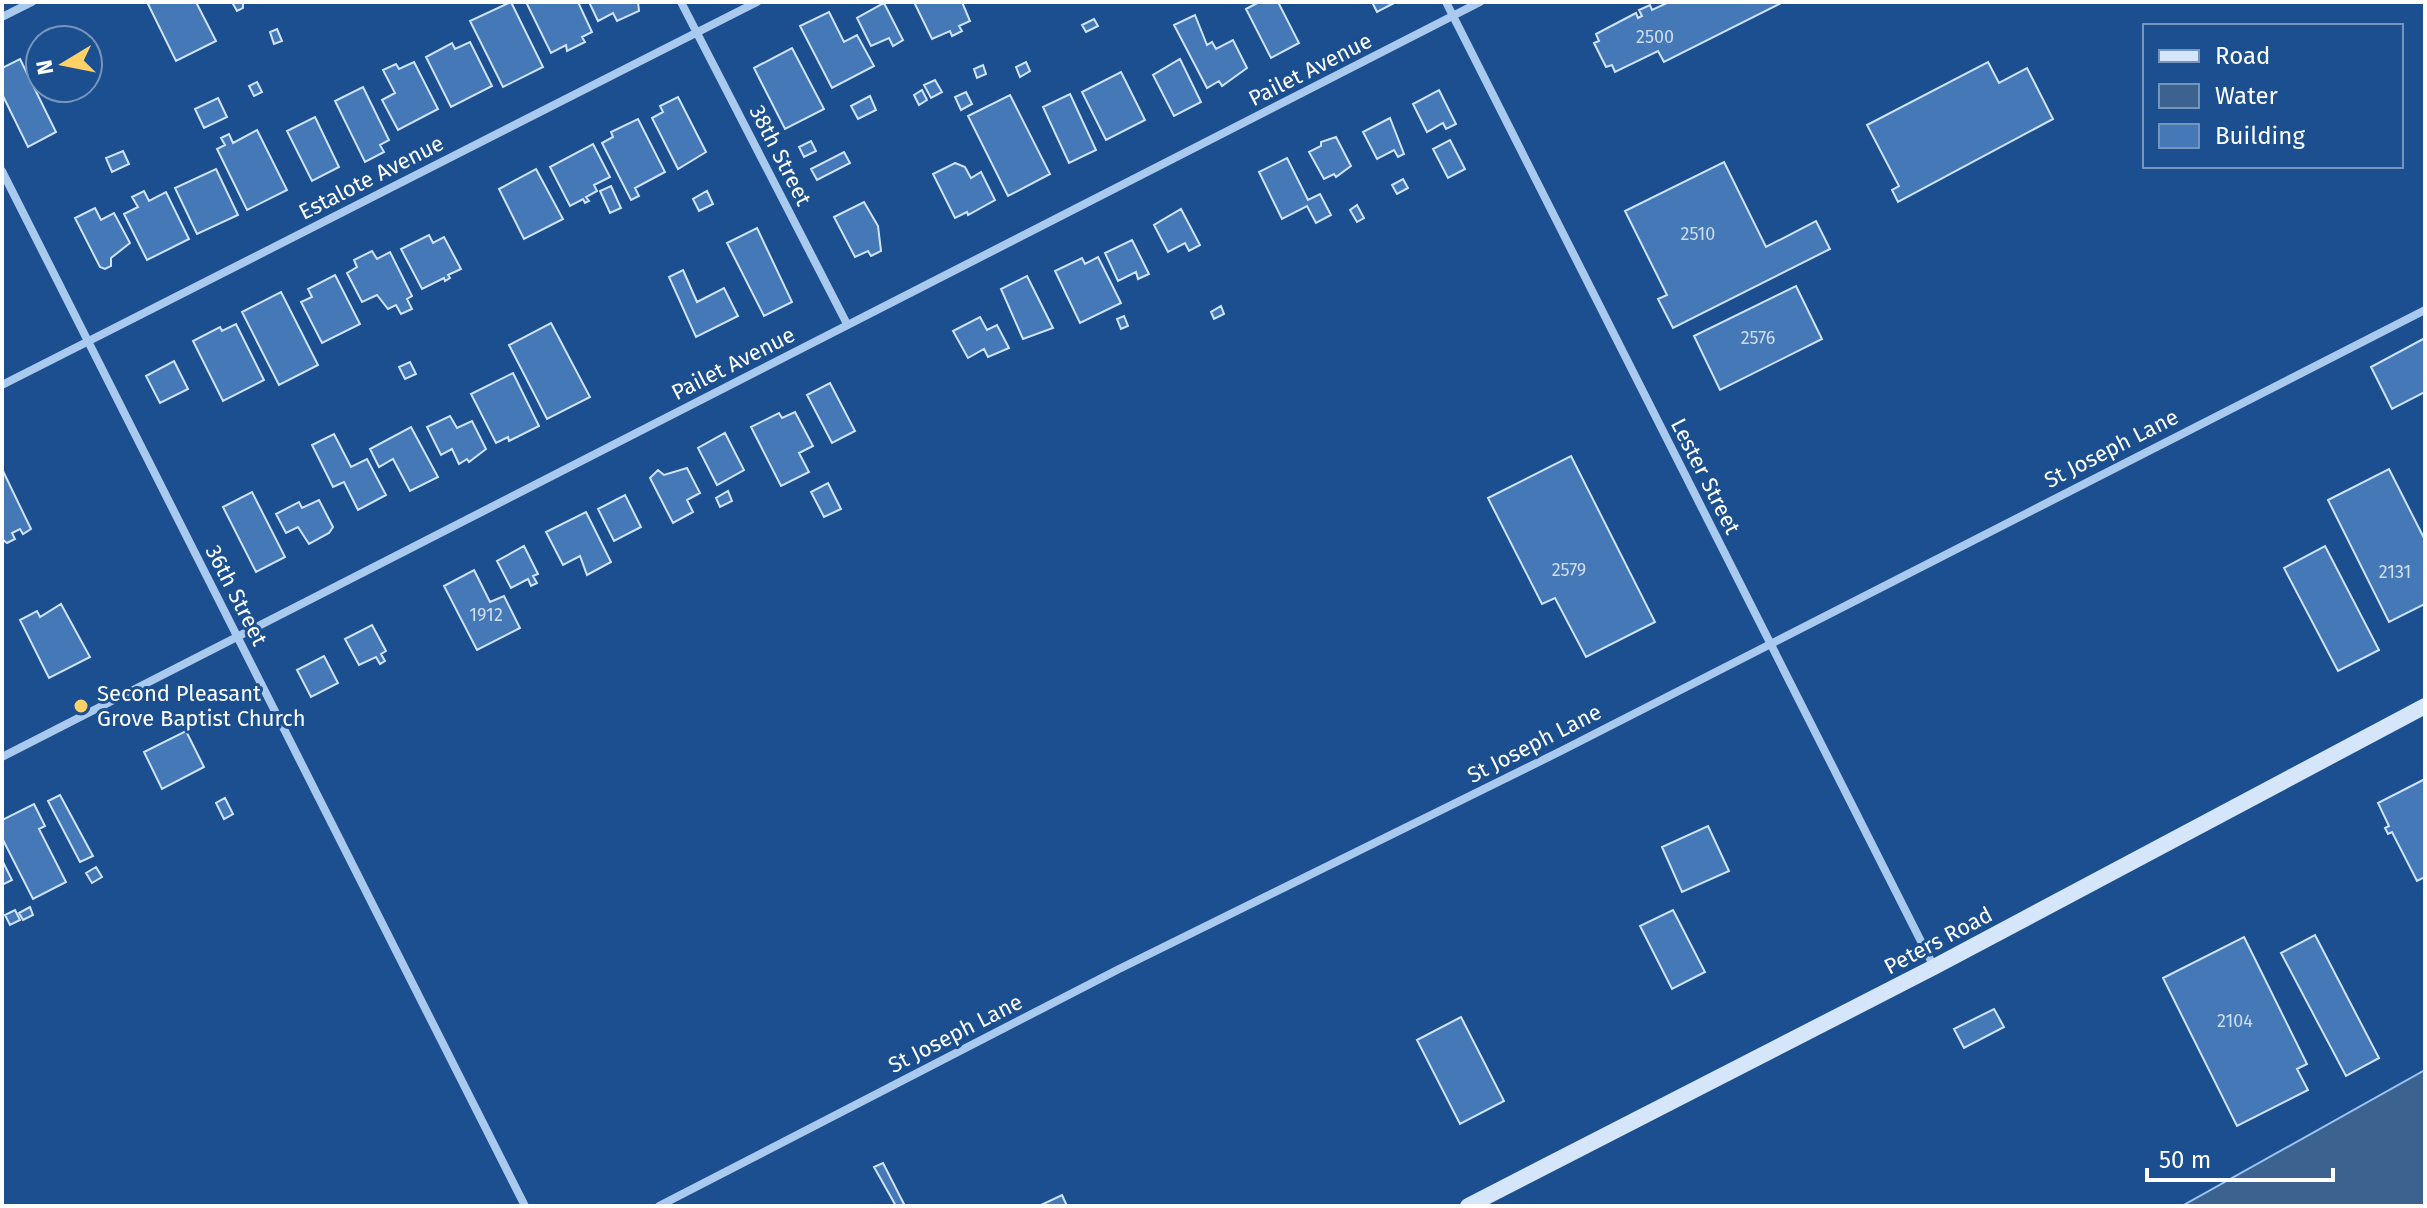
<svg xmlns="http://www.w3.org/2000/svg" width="2427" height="1208" font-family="'Fira Sans',sans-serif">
<rect width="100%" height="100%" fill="#1b4f8f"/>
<!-- water -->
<path fill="#3c6290" stroke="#9cc4f0" stroke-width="2" d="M2425,1070V1206H2182Z"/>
<!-- building -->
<path fill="#4478b7" stroke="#cfe3fa" stroke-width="2" d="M153,2H196L216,41L176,61L148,4Z
M232,2H243V8L237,11Z
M511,2L543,67L503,87L470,21Z
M526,2H578L592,32L582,37L585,42L567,51L566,45L551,53Z
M589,2H638L639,11L617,21L613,13L598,21Z
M914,2H962L970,21L959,26L962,31L952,36L950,31L932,39Z
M1259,2H1278L1299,43L1271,58L1246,9Z
M1372,2H1396L1377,12Z
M1669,2H1783L1664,62L1658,51L1615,72L1612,65L1606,67L1594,43L1599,41L1596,34L1636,13L1638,18L1642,16L1639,10L1650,5L1652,10Z
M884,3L903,40L893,46L889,38L871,46L857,18Z
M829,12L844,42L857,35L874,66L832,88L800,26Z
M1195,15L1207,45L1212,42L1216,49L1233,40L1247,68L1222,86L1219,81L1207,88L1174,25Z
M1094,19L1098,26L1086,32L1082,25Z
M71,28L77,40H47Z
M277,29L282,41L274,44L270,32Z
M470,42L492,86L451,107L426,57L452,43L455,49Z
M792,48L824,109L785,129L754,68Z
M20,59L56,132L28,147L2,94V68Z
M1180,59L1201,102L1174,116L1153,75Z
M414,62L438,109L398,130L382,100L395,93L383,70L396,64L399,69Z
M1026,62L1030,71L1020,77L1016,67Z
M1988,62L1999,83L2027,68L2053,119L1898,202L1892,190L1899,186L1867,125Z
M88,63L97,81L88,85Z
M983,65L986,74L977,78L974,69Z
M1121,72L1145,120L1106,140L1082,92Z
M935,80L942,92L931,98L924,85Z
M257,82L262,92L254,96L249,86Z
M363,87L389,140L380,145L384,152L365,162L335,101Z
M64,88H82L67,95Z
M922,90L927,100L919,105L914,95Z
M1439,90L1456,124L1446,129L1443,123L1427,132L1413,104Z
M966,92L972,104L961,110L955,97Z
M1070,94L1096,150L1069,163L1043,107Z
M1010,95L1050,174L1008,196L968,116Z
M870,96L876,110L858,119L851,106Z
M678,97L706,152L678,169L652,118L663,112L660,106Z
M218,98L227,117L204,128L195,109Z
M315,117L339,167L312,181L287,131Z
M1390,118L1404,154L1398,157L1394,150L1377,159L1363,132Z
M638,119L665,172L635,188L639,196L631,200L602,143L613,137L611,132Z
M257,130L287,190L247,210L217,149L225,145L221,138L229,134L233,143Z
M1336,137L1351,166L1336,177L1334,174L1324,179L1309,152L1321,146V142Z
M1450,140L1465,169L1448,178L1433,149Z
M811,141L816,151L804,157L799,147Z
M593,144L610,177L594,185L597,191L586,197L589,201L585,203L583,199L570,206L550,167Z
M123,151L129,164L112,172L106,158Z
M844,152L850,163L817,180L811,169Z
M1287,158L1308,200L1320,194L1331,215L1316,223L1307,206L1282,219L1259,172Z
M1724,162L1766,247L1816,221L1830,249L1673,328L1658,299L1667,295L1625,211Z
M955,163L965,167L971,178L981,172L995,200L968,215L967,212L955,218L933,174Z
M216,169L238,215L197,234L175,188Z
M536,169L563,219L524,239L499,189Z
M1403,179L1408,188L1397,194L1392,185Z
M611,186L621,208L610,213L600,191Z
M144,191L149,201L166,192L189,239L147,260L124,214L138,207L132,197Z
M707,191L713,204L699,211L693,199Z
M864,202L878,226L881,251L871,256L868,251L855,257L834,217Z
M1357,205L1364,218L1357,222L1350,210Z
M95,208L101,220L114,213L130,243L111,258V266L105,269L100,267L75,218Z
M1181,209L1200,245L1189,251L1185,243L1168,252L1154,225Z
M757,228L792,302L764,316L727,243Z
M429,235L433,243L444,237L461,269L448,275L450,278L445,281L444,278L422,289L401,249Z
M1132,240L1149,274L1138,279L1136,272L1118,281L1105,253Z
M372,251L377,259L390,252L412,296L407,299L412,309L401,314L396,305L388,309L377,295L362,302L347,273L357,267L354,260Z
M1098,257L1121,303L1080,323L1055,271L1082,258L1085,264Z
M683,270L697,302L724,288L738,316L696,337L669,277Z
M335,275L360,324L322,343L301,302L312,297L308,289Z
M1027,276L1053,328L1023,339L1001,289Z
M1796,286L1822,339L1720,390L1694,336Z
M281,292L318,365L279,385L242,312Z
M1221,306L1224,314L1214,319L1211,312Z
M1124,316L1128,326L1121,329L1117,319Z
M980,317L987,330L997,325L1009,348L988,357L984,349L968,358L953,331Z
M551,323L590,397L547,419L509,345Z
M236,324L264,380L223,401L193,341L220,327L222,331Z
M2425,338V392L2392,409L2371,367Z
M174,361L188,389L160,403L146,376Z
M410,362L416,374L405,379L399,367Z
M513,373L539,426L509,441L508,437L496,443L471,394Z
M830,383L855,431L832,443L807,395Z
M795,412L813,446L799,453L809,472L781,486L751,427L779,413L782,418Z
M450,416L457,428L472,421L486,449L469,462L467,459L459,464L452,449L441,455L427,427Z
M411,427L438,477L410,491L393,459L379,467L370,449Z
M725,433L744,470L717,485L698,448Z
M334,434L351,467L367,459L386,495L358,510L344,482L333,487L312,445Z
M1571,456L1655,622L1586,657L1555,598L1542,604L1488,498Z
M687,468L700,493L687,500L693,512L673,523L650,478L658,470L664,475Z
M2,469L31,529L23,534L20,529L12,533L15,539L7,543L2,539Z
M2389,469L2425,540V604L2389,622L2328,500Z
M828,483L841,509L824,517L811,492Z
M728,491L732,501L720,507L716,498Z
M252,492L285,557L256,572L223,507Z
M625,495L641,527L614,541L598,509Z
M319,500L333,527L329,533L309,544L298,527L286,533L276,514L299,502L302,508Z
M586,512L611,562L587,575L580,556L563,565L546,532Z
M524,546L538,574L533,576L537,583L531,586L528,579L511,588L497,561Z
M2325,546L2379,650L2338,671L2284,568Z
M474,570L490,602L504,596L520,628L477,650L444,586Z
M61,604L90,657L49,678L20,620L37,611L40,617Z
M372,625L386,651L381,654L385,661L380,664L376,657L359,665L345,639Z
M324,656L338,683L311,697L297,670Z
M186,731L204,767L162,789L144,752Z
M2425,779V877L2417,881L2392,832L2388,834L2385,828L2389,826L2378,803Z
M60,795L93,856L80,862L48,801Z
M225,798L233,814L224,819L216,803Z
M34,804L45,826L39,829L66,882L33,899L2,838V820Z
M1708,826L1729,871L1682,892L1662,847Z
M2,860L12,880L2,885Z
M96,867L102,877L92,883L86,873Z
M30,907L33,915L23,920L19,913Z
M15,910L20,920L10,925L5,915Z
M1673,910L1705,972L1672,989L1640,926Z
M2315,935L2379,1058L2346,1076L2281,953Z
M2244,937L2307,1064L2297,1069L2308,1090L2237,1126L2163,978Z
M1994,1009L2004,1027L1964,1048L1954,1029Z
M1461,1017L1504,1101L1460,1124L1417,1040Z
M883,1163L905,1206H896L874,1167Z
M1062,1195L1067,1206H1039Z"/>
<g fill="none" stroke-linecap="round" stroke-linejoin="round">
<!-- minor -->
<path stroke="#a9c9ee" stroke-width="8" d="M681,2L847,324
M1446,2L1934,967
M2,17L32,2
M2,171L525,1206
M2,385L757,2
M2,757L1480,2
M659,1206L1119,969L1561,751L2425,310"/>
<!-- secondary -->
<path stroke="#d6e6fa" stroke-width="16" d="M1468,1206L1934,967L2425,706"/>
</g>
<!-- markers -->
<circle fill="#ffd166" stroke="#1b4f8f" stroke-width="3" cx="81" cy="706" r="8"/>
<g text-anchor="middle" stroke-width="6" stroke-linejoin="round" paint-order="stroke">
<!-- number labels -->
<g font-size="18" fill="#d0dded">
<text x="1655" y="43">2500</text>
<text x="1698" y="240">2510</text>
<text x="1758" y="344">2576</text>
<text x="1569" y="576">2579</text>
<text x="2395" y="578">2131</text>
<text x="486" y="621">1912</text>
<text x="2235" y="1027">2104</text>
</g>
<!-- street labels -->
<g font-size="22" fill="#fff" stroke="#1b4f8f">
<text transform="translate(1310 69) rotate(-27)" y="8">Pailet Avenue</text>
<text transform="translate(781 155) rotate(63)" y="8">38th Street</text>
<text transform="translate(371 177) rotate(-27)" y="8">Estalote Avenue</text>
<text transform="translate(733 363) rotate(-27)" y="8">Pailet Avenue</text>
<text transform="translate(2111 448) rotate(-27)" y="8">St Joseph Lane</text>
<text transform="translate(1706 476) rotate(63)" y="8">Lester Street</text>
<text transform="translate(237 595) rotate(63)" y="8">36th Street</text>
<text transform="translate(1534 743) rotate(-27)" y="8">St Joseph Lane</text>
<text transform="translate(1938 940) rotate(-28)" y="8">Peters Road</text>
<text transform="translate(955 1033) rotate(-27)" y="8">St Joseph Lane</text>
</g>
<!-- poi labels -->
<g font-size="22" fill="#fff" stroke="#1b4f8f" text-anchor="start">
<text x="97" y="701">Second Pleasant<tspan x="97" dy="25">Grove Baptist Church</tspan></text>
</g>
</g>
<!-- border -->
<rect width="2427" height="1208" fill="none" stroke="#ffffff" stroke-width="8"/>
<!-- legend -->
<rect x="2143" y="24" width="260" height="144" fill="#1b4f8f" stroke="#7695bc" stroke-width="2"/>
<rect x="2159" y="50" width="40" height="12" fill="#d6e6fa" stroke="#7695bc" stroke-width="2"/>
<text x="2215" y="64" font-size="24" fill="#ffffff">Road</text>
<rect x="2159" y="84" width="40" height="24" fill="#3c6290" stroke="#7695bc" stroke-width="2"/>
<text x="2215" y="104" font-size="24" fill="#ffffff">Water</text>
<rect x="2159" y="124" width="40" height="24" fill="#4478b7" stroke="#7695bc" stroke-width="2"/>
<text x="2215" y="144" font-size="24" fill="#ffffff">Building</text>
<!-- north arrow -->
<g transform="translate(64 64) rotate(260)"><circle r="38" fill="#1b4f8f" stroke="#7695bc" stroke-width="2"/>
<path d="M0-6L14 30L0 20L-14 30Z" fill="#ffd166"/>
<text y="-12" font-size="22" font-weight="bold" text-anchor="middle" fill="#ffffff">N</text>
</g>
<!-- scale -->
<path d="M2147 1168v12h186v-12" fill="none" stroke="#ffffff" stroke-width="4"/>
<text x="2159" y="1168" font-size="24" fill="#ffffff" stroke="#1b4f8f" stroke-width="6" paint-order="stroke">50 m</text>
</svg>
